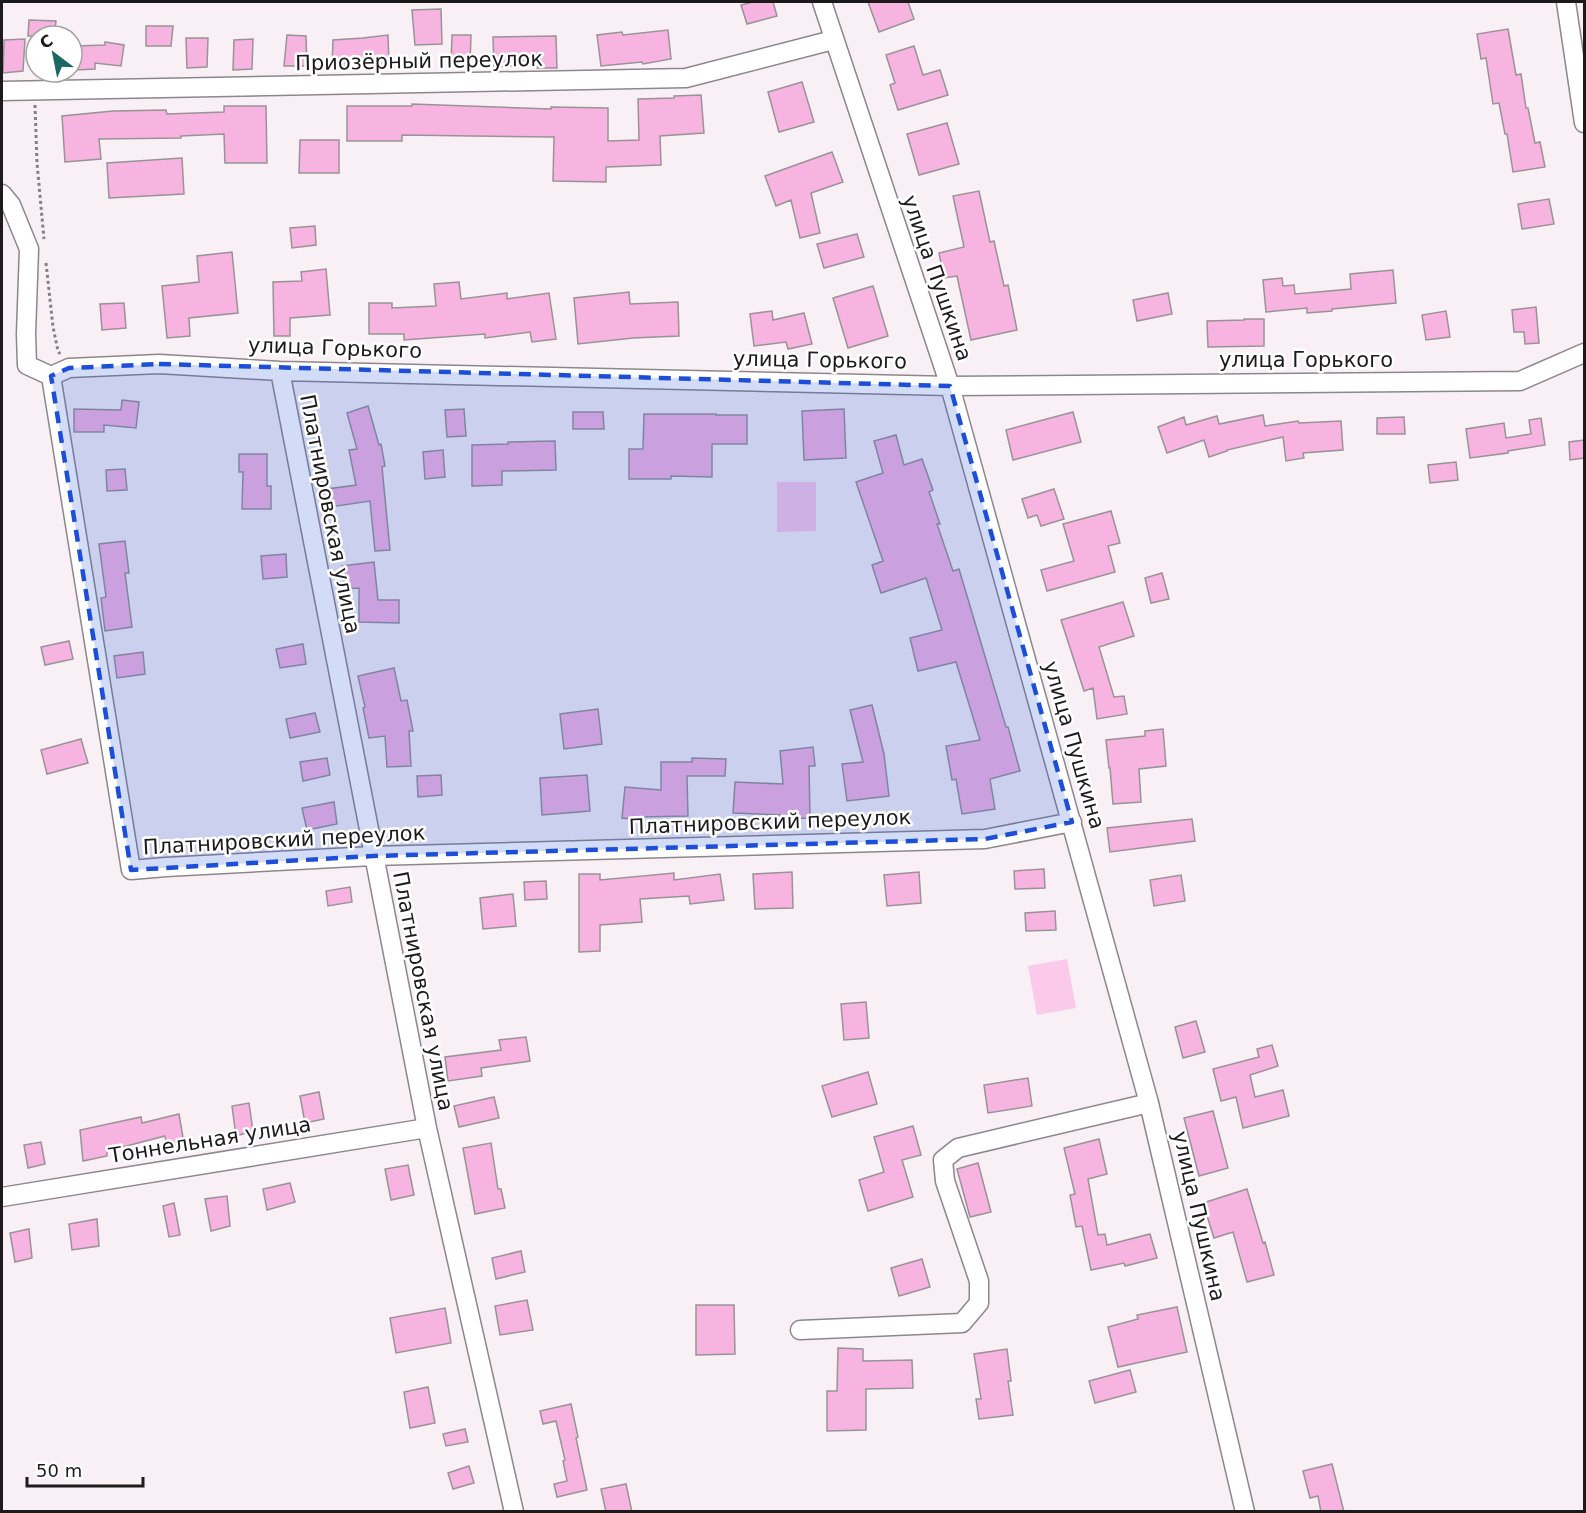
<svg xmlns="http://www.w3.org/2000/svg" width="1586" height="1513" font-family="'DejaVu Sans',sans-serif">
<rect width="100%" height="100%" fill="#f8f0f5"/>
<!-- green -->
<path fill="#fbc9e9" d="M777,482H816V531L777,532Z
M1067,959L1076,1008L1037,1015L1028,966Z"/>
<!-- building -->
<path fill="#f7b4e1" stroke="#999296" stroke-width="1.5" d="M753,2H773L777,16L747,24L741,5Z
M868,2H908L914,19L879,32Z
M441,9L442,44L415,45L412,10Z
M29,20L56,21L54,36H28Z
M146,26H173L171,46H146Z
M1508,29L1516,75L1521,74L1526,108H1528L1535,143L1540,142L1545,167L1513,172L1507,134H1505L1499,103L1493,104L1486,58L1481,59L1477,34Z
M668,30L671,59L643,64L642,62L601,66L597,35L622,32L623,35Z
M287,35L306,36L307,66H284Z
M388,35L389,65L372,67V64L332,67L333,40L363,38Z
M452,35H471L470,65H451Z
M556,36L557,68H537V65L494,67L493,37Z
M186,38H208L207,67L187,68Z
M25,39L23,71L3,73L4,40Z
M253,39L252,69L233,70L234,40Z
M105,42L124,45L121,66L95,63V69L76,70V46L105,45Z
M914,46L923,75L940,70L948,95L898,110L890,85L895,83L886,55Z
M802,82L814,122L779,132L768,92Z
M701,95L704,133L660,136L661,165L606,167V182L553,181L554,137L402,135V141H347V106H412V104L551,109V107L608,108V141L639,140L638,99L674,98V96Z
M224,106H266L267,163H225L224,134L181,136V138L99,139L101,159L65,162L62,116L113,111L166,110L167,114L224,112Z
M947,123L959,164L919,175L907,134Z
M300,140H339V173H299Z
M832,152L843,182L811,193L820,233L800,238L791,200L776,206L765,176Z
M182,158L184,194L109,198L107,163Z
M979,191L990,242L994,241L1004,286L1008,285L1017,330L971,340L957,276L944,278L939,253L964,247L953,196Z
M1549,199L1554,224L1522,229L1518,204Z
M315,226L316,245L292,248L290,228Z
M857,234L864,257L824,268L817,244Z
M232,252L238,313L189,318L190,336L167,338L162,286L199,282L197,256Z
M326,269L330,315L290,318V336H274L273,282L302,281L301,272Z
M1393,270L1396,303L1332,309V311L1307,313V308L1266,312L1263,280L1282,278L1283,286L1294,285L1295,294L1351,289L1350,274Z
M459,282L461,299L507,293V299L549,293L556,339L532,342L530,332L485,338V334L404,340V334H369V303H392V308L436,306L434,284Z
M873,286L888,336L848,348L833,298Z
M629,292L630,304L678,302L679,336L633,338L578,344L574,298Z
M1168,293L1172,314L1137,321L1133,300Z
M124,303L126,328L102,330L100,304Z
M1536,307L1539,343L1525,344L1524,332H1514L1512,310Z
M772,311L773,320L804,313L812,344L788,349L786,342L754,346L750,314Z
M1446,311L1450,337L1426,340L1422,315Z
M1244,319H1264V346L1208,347L1207,321L1244,320Z
M122,400L139,402L136,428L104,425V432H74V409L121,410Z
M368,406L379,445L381,444L385,466L382,467L390,550L375,551L370,501L330,507L327,489L356,485L349,450L357,449L347,413Z
M464,409L466,436L447,437L445,410Z
M844,409L846,458L804,460L802,411Z
M573,412H603L604,429H573Z
M1073,412L1081,442L1013,460L1006,430Z
M644,414H716V415H747V444H712V477L671,476V479H629V449H643Z
M1263,415L1265,426L1298,421L1299,423L1341,421L1343,450L1303,453L1304,458L1286,461L1283,437L1227,450V451L1209,457L1204,440L1167,453L1158,427L1184,417L1186,425L1217,416L1219,424Z
M1404,417L1405,434H1377V418Z
M1541,418L1545,445L1508,451V453L1470,458L1466,429L1504,423L1506,438L1531,434L1529,420Z
M896,435L904,465L922,459L933,490L929,492L940,524H937L953,571L959,569L1006,727H1008L1020,771L990,779L995,809L962,814L956,779L952,780L946,746L980,740L956,662L918,671L910,638L942,630L926,578L881,593L872,565L883,561L856,482L883,473L874,441Z
M1584,440V458L1570,460L1569,442Z
M555,441L556,470L502,471V485L472,486V445L508,444V442Z
M443,450L445,477L425,479L423,452Z
M239,454H267V486H271V509H242L243,472H239Z
M1456,462L1458,480L1430,483L1428,465Z
M125,469L127,490L107,491L106,470Z
M1054,489L1064,519L1041,526L1037,515L1028,518L1022,499Z
M1111,511L1120,543L1108,546L1115,572L1047,591L1041,570L1074,561L1063,524Z
M125,541L129,573H125L132,627L105,631L101,598L106,597L99,544Z
M286,554L287,577L263,579L261,556Z
M374,562L378,600H399V623L359,622V588L345,589L342,566Z
M1162,573L1169,599L1151,603L1145,578Z
M1123,602L1134,636L1099,647L1114,697L1124,696L1127,714L1097,719L1093,688L1084,691L1061,620Z
M69,641L73,659L45,665L41,647Z
M303,644L306,664L280,668L276,649Z
M143,652L145,674L117,678L114,656Z
M394,668L401,701L407,700L413,731H409L411,766L387,767L385,736L369,738L363,708L365,707L358,676Z
M872,705L884,754L889,796L847,801L842,764L863,762L850,710Z
M598,709L602,744L564,749L560,714Z
M315,713L320,732L290,738L286,719Z
M1163,729L1166,766L1139,769L1141,802L1113,804L1110,768H1109L1106,740L1145,736V731Z
M81,739L88,763L47,774L41,750Z
M813,747L815,766H809L810,818L780,819V815L733,813L735,782L783,784L780,751Z
M327,758L330,775L303,781L300,762Z
M692,758L726,759L725,776H687L688,816L640,817V820L622,818L625,787L661,790V762H692Z
M441,775L442,795L418,797L417,776Z
M587,775L590,811L542,815L540,778Z
M334,802L337,824L307,830L302,808Z
M1192,819L1195,841L1110,852L1107,828Z
M1044,869L1045,888L1015,889L1014,871Z
M792,872L793,908L755,909L753,874Z
M919,872L921,903L887,906L884,875Z
M674,873V880L720,874L724,900L690,904L689,896L640,899L642,922L600,925V951L579,952V874H600V880Z
M1181,875L1185,901L1154,906L1150,880Z
M546,881L547,899L525,900L524,882Z
M350,887L352,902L328,906L326,891Z
M513,894L516,926L483,929L480,898Z
M1055,911L1056,930L1026,931L1025,913Z
M866,1002L869,1038L844,1040L841,1004Z
M1196,1021L1205,1052L1183,1058L1175,1027Z
M526,1037L530,1061L481,1068L482,1076L448,1081L445,1057L501,1050L499,1040Z
M1272,1045L1278,1066L1250,1075L1255,1097L1283,1090L1289,1116L1243,1128L1236,1097L1221,1101L1213,1069L1259,1057L1257,1049Z
M868,1072L877,1104L832,1117L822,1086Z
M1028,1078L1032,1106L988,1113L984,1085Z
M319,1092L324,1119L305,1123L300,1096Z
M494,1097L499,1118L459,1127L454,1106Z
M249,1103L253,1131L236,1136L232,1106Z
M1213,1111L1228,1168L1199,1176L1184,1118Z
M179,1114L184,1143L167,1147L165,1136L107,1151V1156L83,1161L80,1130L141,1117L142,1123Z
M913,1126L921,1155L902,1160L913,1197L868,1211L859,1180L884,1172L874,1137Z
M1099,1139L1107,1174L1088,1179L1098,1235L1105,1234L1107,1245L1150,1234L1157,1258L1125,1266L1124,1263L1091,1270L1082,1226L1076,1227L1070,1195L1075,1194L1064,1148Z
M41,1142L45,1164L28,1168L24,1145Z
M491,1143L498,1189H501L505,1208L475,1214L463,1148Z
M978,1163L991,1212L970,1217L957,1169Z
M408,1165L414,1195L391,1200L385,1169Z
M290,1183L295,1202L267,1210L263,1189Z
M1247,1189L1263,1243L1265,1242L1274,1275L1247,1282L1233,1232L1214,1238L1203,1203Z
M227,1196L230,1226L211,1231L205,1199Z
M174,1203L180,1235L169,1237L163,1206Z
M97,1219L99,1246L72,1250L69,1224Z
M29,1229L32,1258L15,1262L10,1233Z
M521,1251L525,1272L496,1279L492,1258Z
M922,1259L930,1287L899,1296L891,1268Z
M527,1300L533,1330L500,1335L495,1306Z
M696,1305H734L735,1354L696,1355Z
M1177,1307L1187,1352L1118,1367L1108,1327L1138,1319L1137,1315Z
M445,1308L451,1343L396,1353L390,1318Z
M838,1348L863,1349V1361L912,1360L913,1388L866,1389V1430L827,1431V1391H837Z
M1007,1349L1011,1381H1008L1013,1415L979,1419L976,1399H981L974,1354Z
M1130,1370L1136,1392L1095,1403L1089,1381Z
M428,1387L435,1423L410,1428L404,1392Z
M571,1404L578,1437L576,1438L587,1490L557,1497L554,1484L567,1481L563,1461L565,1460L556,1421L543,1424L540,1411Z
M465,1429L468,1442L446,1446L443,1434Z
M1332,1464L1344,1512H1321L1318,1496L1310,1498L1303,1471Z
M469,1466L474,1483L453,1489L448,1473Z
M626,1484L632,1512H606L601,1489Z"/>
<g fill="none" stroke-linecap="round" stroke-linejoin="round">
<defs>
<path id="minor" d="M822,2L950,386L1149,1103L1245,1512
M1566,2L1584,123
M2,91L686,78L833,40
M2,194L11,205L29,249L26,334L27,365L51,376L131,870L166,867L373,856L985,839L1072,822
M280,371L427,1128L514,1512
M51,376L69,368L159,364L280,371L950,386L1520,381L1584,353
M2,1197L427,1128
M800,1330L962,1323L979,1303V1281L945,1181L943,1160L958,1148L1149,1103"/>
</defs>
<!-- minor casing -->
<use href="#minor" stroke="#8d868b" stroke-width="21"/>
<!-- path -->
<path stroke="#848083" stroke-width="3" stroke-dasharray="3 3" stroke-linecap="butt" d="M35,105L37,163L44,239
M46,263L53,327L58,351L60,354"/>
<!-- minor -->
<use href="#minor" stroke="#fff" stroke-width="18"/>
</g>
<!-- marked area -->
<path fill="#1d4ed8" fill-opacity="0.2" stroke="#1d4ed8" stroke-width="4.5" stroke-dasharray="12 8" stroke-linejoin="round" d="M159,364L950,386L1072,822L985,839L373,856L131,870L51,376L69,368Z"/>
<g text-anchor="middle" stroke-width="5" stroke-linejoin="round" paint-order="stroke">
<!-- street labels -->
<g font-size="21" fill="#1c1a1b" stroke="#fff">
<text transform="translate(419 61) rotate(-1)" y="7">Приозёрный переулок</text>
<text transform="translate(937 278) rotate(71)" y="7">улица Пушкина</text>
<text transform="translate(335 348) rotate(2)" y="7">улица Горького</text>
<text transform="translate(820 360) rotate(1)" y="7">улица Горького</text>
<text x="1306" y="367">улица Горького</text>
<text transform="translate(330 514) rotate(79)" y="7">Платнировская улица</text>
<text transform="translate(1074 745) rotate(74)" y="7">улица Пушкина</text>
<text transform="translate(770 822) rotate(-2)" y="7">Платнировский переулок</text>
<text transform="translate(284 840) rotate(-3)" y="7">Платнировский переулок</text>
<text transform="translate(423 991) rotate(79)" y="7">Платнировская улица</text>
<text transform="translate(210 1140) rotate(-9)" y="7">Тоннельная улица</text>
<text transform="translate(1199 1216) rotate(77)" y="7">улица Пушкина</text>
</g>
</g>
<!-- border -->
<rect width="1586" height="1513" fill="none" stroke="#1c1a1b" stroke-width="6"/>
<!-- north arrow -->
<g transform="translate(54 54) rotate(328)"><circle r="28" fill="#ffffff" stroke="#a4a3a4" stroke-width="1.5"/>
<path d="M0-4.5L10 22L0 15L-10 22Z" fill="#1b6763"/>
<text y="-9" font-size="16" font-weight="bold" text-anchor="middle" fill="#1c1a1b">С</text>
</g>
<!-- scale -->
<path d="M27 1477v9h116v-9" fill="none" stroke="#1c1a1b" stroke-width="3"/>
<text x="36" y="1477" font-size="18" fill="#1c1a1b" stroke="#ffffff" stroke-width="4.5" paint-order="stroke">50 m</text>
</svg>
